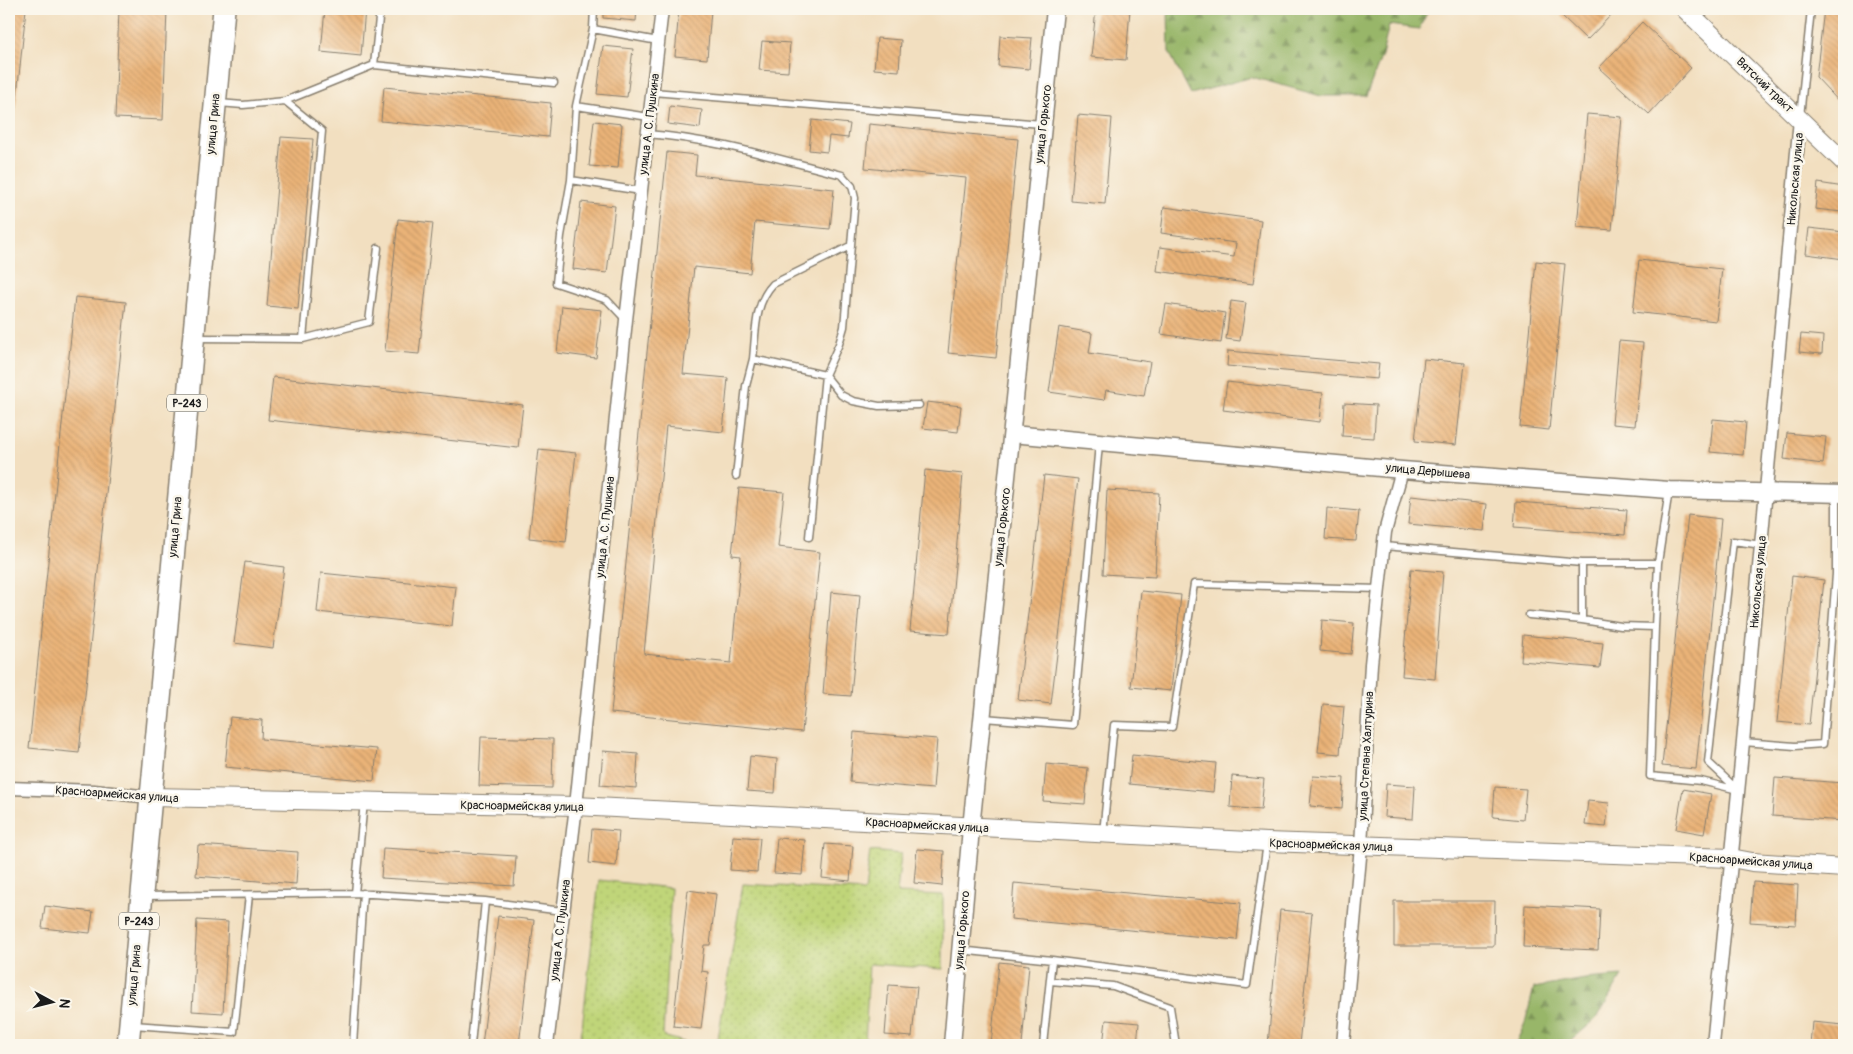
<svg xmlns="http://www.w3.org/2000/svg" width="1853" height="1054" font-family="Pangolin,sans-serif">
<defs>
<pattern id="forest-firs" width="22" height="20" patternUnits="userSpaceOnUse" patternTransform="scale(1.25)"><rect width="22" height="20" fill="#98b669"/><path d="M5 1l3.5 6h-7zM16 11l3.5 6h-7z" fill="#7b9356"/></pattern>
<pattern id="garden-dots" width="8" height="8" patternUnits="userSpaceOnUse" patternTransform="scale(1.25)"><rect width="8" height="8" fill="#c0d579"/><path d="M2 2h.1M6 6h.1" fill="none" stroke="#a4b668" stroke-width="1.8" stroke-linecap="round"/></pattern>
<pattern id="building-back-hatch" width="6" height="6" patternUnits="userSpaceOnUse" patternTransform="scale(1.25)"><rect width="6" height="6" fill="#eab378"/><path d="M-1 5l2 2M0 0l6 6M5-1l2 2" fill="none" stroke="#c89967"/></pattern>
</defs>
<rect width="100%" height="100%" fill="#fbf7ec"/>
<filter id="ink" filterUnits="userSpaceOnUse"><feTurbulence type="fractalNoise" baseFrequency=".02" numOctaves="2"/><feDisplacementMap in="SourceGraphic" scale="10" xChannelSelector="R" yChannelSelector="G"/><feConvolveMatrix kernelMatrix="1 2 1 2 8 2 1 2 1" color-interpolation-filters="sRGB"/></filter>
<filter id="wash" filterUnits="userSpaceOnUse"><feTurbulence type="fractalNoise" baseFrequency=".0096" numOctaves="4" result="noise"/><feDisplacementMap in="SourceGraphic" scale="20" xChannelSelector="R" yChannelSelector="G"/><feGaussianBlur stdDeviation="1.12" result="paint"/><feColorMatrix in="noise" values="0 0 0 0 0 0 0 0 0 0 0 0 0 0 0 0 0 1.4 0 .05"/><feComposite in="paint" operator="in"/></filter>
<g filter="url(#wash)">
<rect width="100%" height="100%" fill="#f2dfc0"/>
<!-- forest -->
<path fill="url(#forest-firs)" stroke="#5a6942" d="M1168,9H1429L1419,29L1389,25L1382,55L1366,96H1321L1252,77L1191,94L1169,52Z
M1622,976L1597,1018L1566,1045H1515L1525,1023L1534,988L1585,979Z"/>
<!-- garden -->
<path fill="url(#garden-dots)" stroke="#6e784a" d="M870,851L901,854L897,893L943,895V969L869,964L865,1045L761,1043L760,1045H717L743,884L865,891Z
M599,880L671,888L663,1036L694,1045H580Z"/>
<g id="blocks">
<!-- building -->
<path fill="url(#building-back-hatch)" d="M9,9H26L15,114H9Z
M119,9H167L163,120L115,118Z
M325,9H365L361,56L321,52Z
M603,9H637L636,21L603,18Z
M679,9L711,10L707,59L675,56Z
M1096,9H1130L1126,60L1091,57Z
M1567,9H1608L1613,13L1587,40L1561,15Z
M1824,9H1844V107L1816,77Z
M1642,22L1691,68L1649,114L1599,68Z
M1000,36L1032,38L1029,69L998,66Z
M877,38L901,40L899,71L874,69Z
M762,41L790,43L788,72L759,70Z
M603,46L633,49L627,97L597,94Z
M384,87L551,103L548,137L381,121Z
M670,106L702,110L700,128L668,124Z
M1587,114L1622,117L1612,230L1577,227Z
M1078,115L1112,118L1105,204L1071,201Z
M812,120L850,124L848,138L829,136L827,152L809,150Z
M594,121L622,124L618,168L589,166Z
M869,124L1018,139L996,358L948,353L966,178L865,168Z
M281,137L313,139L298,309L267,306Z
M667,152L697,155L695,175L834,189L830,229L755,222L750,273L694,267L683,374L728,378L723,432L666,426L644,654L731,663L741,556L732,555L739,488L784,492L778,547L820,552L802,732L611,713Z
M1818,183L1844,187L1842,212L1815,209Z
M581,202L615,206L607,273L573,269Z
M1164,207L1261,220L1253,284L1157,271L1160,247L1234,257L1236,243L1161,233Z
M398,219L433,223L419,354L385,351Z
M1809,228L1844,232V259L1806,254Z
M1639,260L1722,269L1716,321L1633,312Z
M1536,261L1565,264L1549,430L1520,427Z
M75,297L126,302L79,753L29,748Z
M1231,301L1246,303L1240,341L1226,339Z
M1166,304L1225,313L1221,343L1161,334Z
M562,306L602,310L596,358L557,353Z
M1059,327L1092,333L1089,353L1150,362L1144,396L1106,390L1104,400L1049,392Z
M1801,334L1823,336L1822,354L1799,352Z
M1619,341L1643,343L1635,426L1612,424Z
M1228,351L1379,364L1377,379L1227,366Z
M1424,359L1465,363L1456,445L1415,441Z
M273,377L523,405L518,448L268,420Z
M1227,382L1323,393L1320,422L1223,410Z
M927,402L961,406L958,432L923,428Z
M1344,403L1376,405L1374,438L1342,436Z
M1713,419L1746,422L1743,455L1710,452Z
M1787,433L1826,437L1823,464L1784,459Z
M539,449L576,453L566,542L529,538Z
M925,470L963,474L949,634L910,631Z
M1044,475L1078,479L1051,704L1018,700Z
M1107,490L1159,493L1155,577L1103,574Z
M1411,496L1487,504L1484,531L1408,524Z
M1516,502L1627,510L1625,535L1514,527Z
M1327,508L1359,511L1356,541L1325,539Z
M1688,515L1721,519L1696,769L1662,766Z
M245,562L284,567L273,648L234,643Z
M1411,569L1443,572L1435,679L1402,676Z
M321,573L456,587L452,626L317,612Z
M1792,576L1824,580L1809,725L1777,722Z
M1141,591L1181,595L1171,691L1131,687Z
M831,592L860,595L851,696L823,694Z
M1322,620L1354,623L1351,654L1320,651Z
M1523,635L1603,643L1600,668L1521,661Z
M1323,704L1344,706L1340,754L1318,752Z
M230,717L262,720L261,739L377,749L374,781L225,767Z
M854,732L937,739L933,789L850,782Z
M481,737L553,739L552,788L479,786Z
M603,751L638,754L636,788L600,785Z
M1132,755L1216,763L1213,792L1129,784Z
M750,756L777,759L775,793L747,791Z
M1046,764L1088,768L1085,804L1043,801Z
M1232,776L1264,779L1261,810L1230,807Z
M1313,776L1344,778L1342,809L1310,806Z
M1775,778L1844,783V821L1772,816Z
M1386,784L1415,786L1413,819L1384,817Z
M1495,787L1526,789L1523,820L1493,817Z
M1683,789L1711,794L1704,834L1676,829Z
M1588,801L1609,803L1606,827L1585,825Z
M592,829L619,831L616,866L589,863Z
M733,836L760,838L757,872L730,870Z
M777,838L805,840L802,875L774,873Z
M825,844L853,846L850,881L822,878Z
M198,845L298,852L296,884L196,876Z
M383,848L516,856L514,886L381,878Z
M917,849L944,851L942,886L914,883Z
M1753,882L1798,885L1796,925L1750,922Z
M1014,883L1241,903L1237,940L1011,919Z
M688,890L716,894L710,945H704L701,971L708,972L701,1029L673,1026Z
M1394,901H1495L1494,946H1394Z
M1525,905L1600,909L1598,950L1523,947Z
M45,906L93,912L90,933L42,928Z
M1280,910L1312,913L1299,1045H1268Z
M498,916L534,920L519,1045H482Z
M197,920L228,922L223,1013L192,1011Z
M999,962L1029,965L1022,1045H991Z
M889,985L917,987L912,1037L885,1035Z
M1106,1020L1139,1023L1137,1045H1103Z
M1812,1022L1844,1025V1045H1810Z
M195,1038L224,1041V1045H195Z"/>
</g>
</g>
<g filter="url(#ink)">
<use href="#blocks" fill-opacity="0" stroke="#877e6e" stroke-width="1"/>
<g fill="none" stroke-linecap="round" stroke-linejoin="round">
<defs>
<path id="service" d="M594,9L593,29L576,106L571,180L561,236L556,283L607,300L625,319
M593,29L658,41
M374,65L554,83
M653,92L1042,124
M219,103L243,105L285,101L374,65L380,9
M576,106L649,117
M1800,117L1811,9
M647,134C714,139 778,159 842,175L852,186L855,198L844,327L839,344L825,375L809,537
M571,180L641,191
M850,246L773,284C754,304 756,332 753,359L825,375L841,395L853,401L879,406L919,405
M198,338L303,339L322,131L285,101
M303,339L369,322L378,248
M736,476L746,386L753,359
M1836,495V574L1844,575
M1384,546L1582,563V620L1529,615
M1582,563H1658
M1582,620L1621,626L1655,627L1658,563L1669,490
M1655,627L1650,776L1701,781L1738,790L1708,762L1733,541L1762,545
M984,718L1073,725L1099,444
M1743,742L1795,746L1823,744L1836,574
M1103,833L1114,725L1172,727L1194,584L1380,589
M355,893L364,802
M144,896L355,893L485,901L562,911
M960,950L1052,960L1247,985L1267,843
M1050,981L1113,986L1170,1007L1176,1045
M133,1025L234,1032L249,895
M353,1045L363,893
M471,1045L485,901
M1043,1045L1052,960"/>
<path id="minor" d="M9,788L94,791L150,797
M547,1045L576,806L626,320L662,9
M1343,1045L1361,846L1371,664L1385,532L1402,470
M1713,1045L1743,742L1800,119"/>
<path id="tertiary" d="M1012,434L1402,470L1669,490L1844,494
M952,1045L971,828L1055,9"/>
<path id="secondary" d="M1685,9L1844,162
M150,797L576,806L1267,842L1731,858L1752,862L1844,868"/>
<path id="trunk" d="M128,1045L224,9"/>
</defs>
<!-- service casing -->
<use href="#service" stroke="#877e6e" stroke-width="9"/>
<!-- minor casing -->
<use href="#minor" stroke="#877e6e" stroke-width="15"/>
<!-- tertiary casing -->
<use href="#tertiary" stroke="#877e6e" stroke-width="19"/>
<!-- secondary casing -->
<use href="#secondary" stroke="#877e6e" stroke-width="20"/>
<!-- trunk casing -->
<use href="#trunk" stroke="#877e6e" stroke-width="24"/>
<!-- service -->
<use href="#service" stroke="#fff" stroke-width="6"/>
<!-- minor -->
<use href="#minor" stroke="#fff" stroke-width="12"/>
<!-- tertiary -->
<use href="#tertiary" stroke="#fff" stroke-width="16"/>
<!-- secondary -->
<use href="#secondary" stroke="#fff" stroke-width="18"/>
<!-- trunk -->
<use href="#trunk" stroke="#fff" stroke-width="21"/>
</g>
</g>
<g text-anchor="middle" stroke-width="5" stroke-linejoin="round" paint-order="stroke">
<!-- shield labels -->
<g fill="#fbf7ec" stroke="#5f5e5a" stroke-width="1">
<rect x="167" y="394.5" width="40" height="17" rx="4"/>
<rect x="119" y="912.5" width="40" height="17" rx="4"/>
</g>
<g font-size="11" font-weight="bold" fill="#1c1c1c">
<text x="187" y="407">Р-243</text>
<text x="139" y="925">Р-243</text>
</g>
<!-- street labels -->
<g font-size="12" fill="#1c1c1c" stroke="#fbf7ec">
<text transform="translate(1765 85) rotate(44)" y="4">Вятский тракт</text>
<text transform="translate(213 124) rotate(-85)" y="4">улица Грина</text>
<text transform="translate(649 124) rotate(-83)" y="4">улица А. С. Пушкина</text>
<text transform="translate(1043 124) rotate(-84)" y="4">улица Горького</text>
<text transform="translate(1795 179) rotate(-85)" y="4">Никольская улица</text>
<text transform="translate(1428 471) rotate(5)" y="4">улица Дерышева</text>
<text transform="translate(175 527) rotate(-85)" y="4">улица Грина</text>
<text transform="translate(605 527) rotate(-84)" y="4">улица А. С. Пушкина</text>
<text transform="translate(1002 527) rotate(-84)" y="4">улица Горького</text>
<text transform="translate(1758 582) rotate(-85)" y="4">Никольская улица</text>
<text transform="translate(1366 756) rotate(-87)" y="4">улица Степана Халтурина</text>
<text transform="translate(117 794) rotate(4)" y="4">Красноармейская улица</text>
<text transform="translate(522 806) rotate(1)" y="4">Красноармейская улица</text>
<text transform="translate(927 825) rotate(3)" y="4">Красноармейская улица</text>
<text transform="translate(1331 845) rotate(2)" y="4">Красноармейская улица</text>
<text transform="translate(1751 861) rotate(4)" y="4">Красноармейская улица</text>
<text transform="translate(560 930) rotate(-83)" y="4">улица А. С. Пушкина</text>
<text transform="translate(962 930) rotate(-85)" y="4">улица Горького</text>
<text transform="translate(134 975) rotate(-85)" y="4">улица Грина</text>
</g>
</g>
<!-- margin -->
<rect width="1853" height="1054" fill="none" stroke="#fbf7ec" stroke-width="30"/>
<!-- north arrow -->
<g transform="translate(52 1002) rotate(97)" stroke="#fbf7ec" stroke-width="4" paint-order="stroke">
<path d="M0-4L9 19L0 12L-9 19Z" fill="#1c1c1c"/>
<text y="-8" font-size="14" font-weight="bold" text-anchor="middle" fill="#1c1c1c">N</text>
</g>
</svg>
